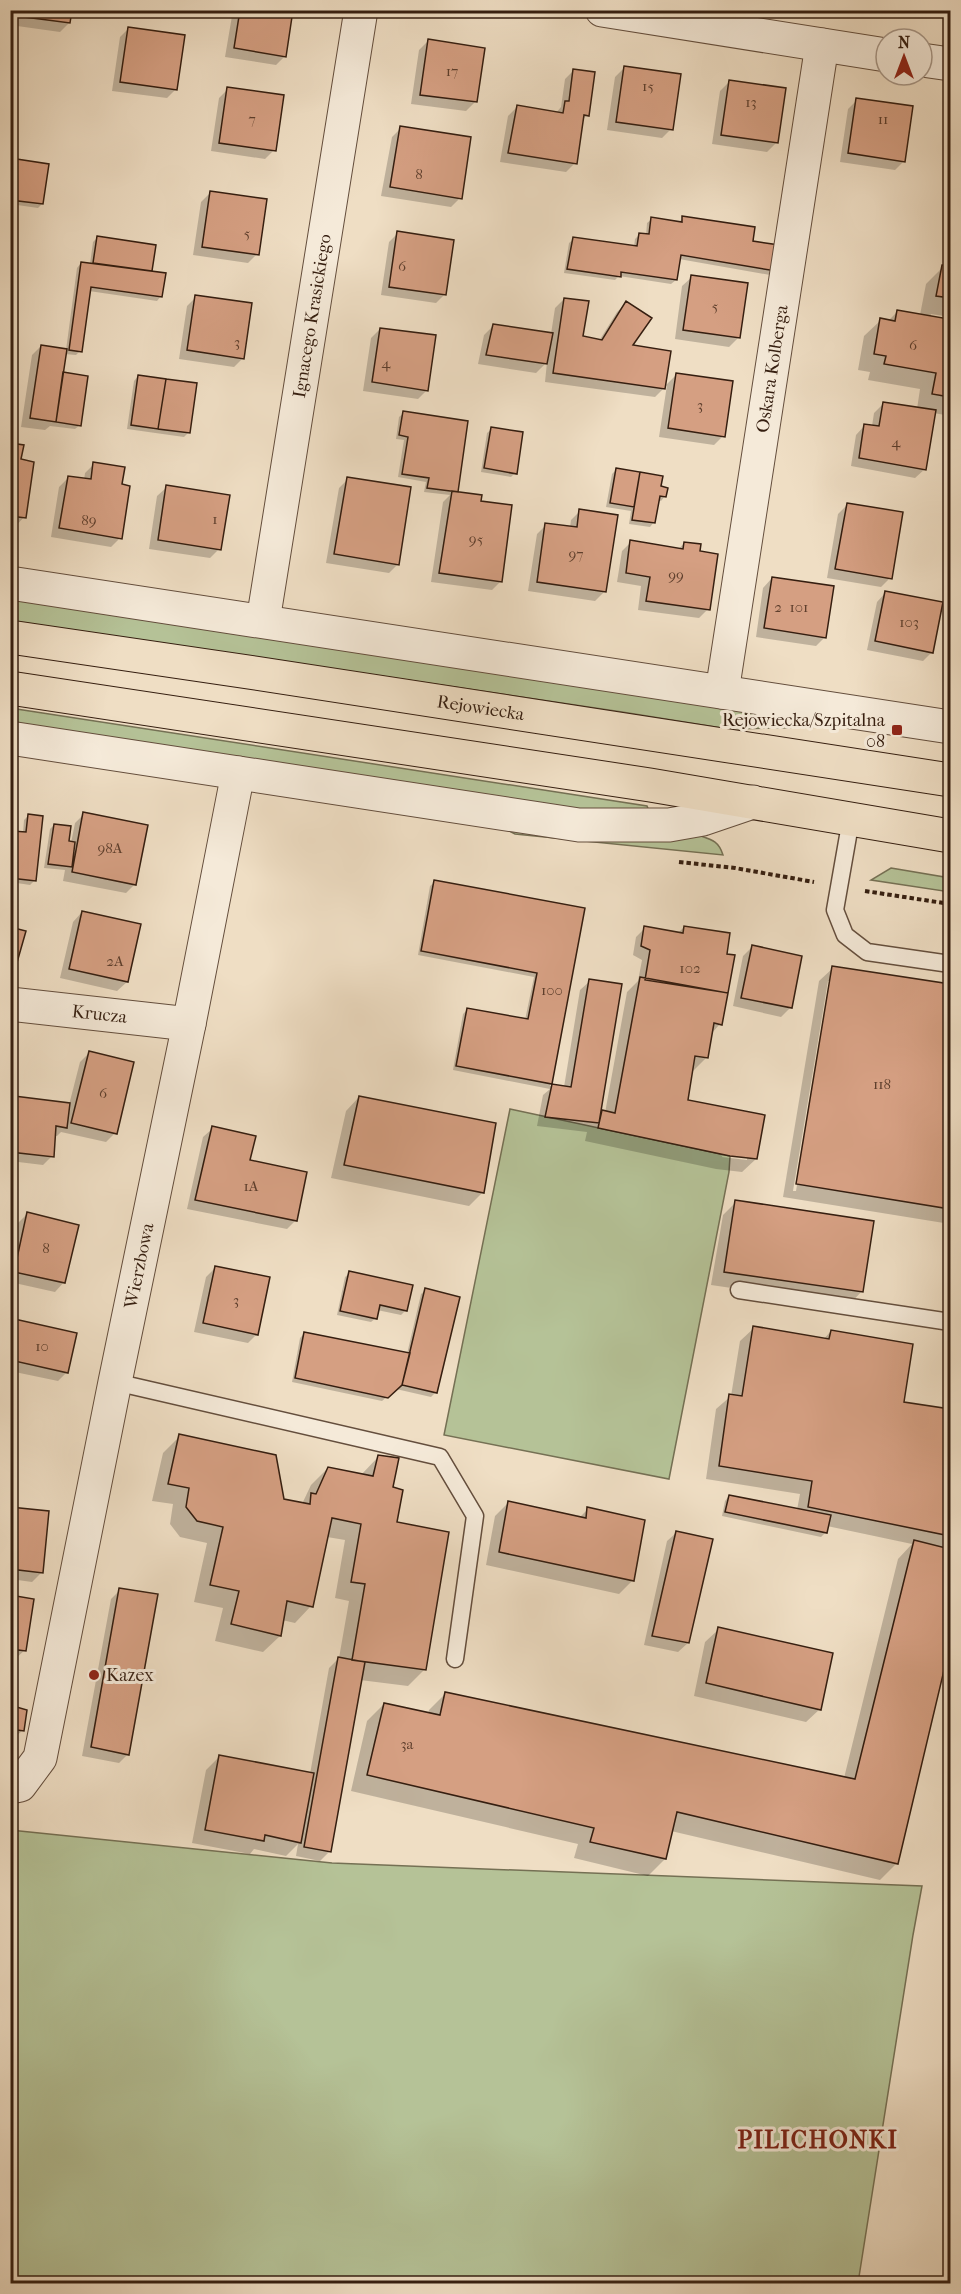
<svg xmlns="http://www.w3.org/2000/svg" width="961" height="2294" font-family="'IM FELL French Canon',serif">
<rect width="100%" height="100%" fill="#efdec4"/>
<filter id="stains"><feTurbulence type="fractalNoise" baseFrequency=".00333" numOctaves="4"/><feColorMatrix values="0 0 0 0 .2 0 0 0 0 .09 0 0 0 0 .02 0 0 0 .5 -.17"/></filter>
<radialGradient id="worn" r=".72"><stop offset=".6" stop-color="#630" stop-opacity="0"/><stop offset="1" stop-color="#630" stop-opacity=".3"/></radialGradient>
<!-- green -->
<path fill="#b5c297" stroke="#757054" stroke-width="1.5" d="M10,598L833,721L832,727L728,729L622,712L11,621Z
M10,708L647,806L649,811L570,812L11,727Z
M498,825L701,836C713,840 719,842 723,855L515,834Z
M891,868L950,878V892L871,880Z
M510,1109L730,1156L729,1172L669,1479L444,1435Z
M10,1830L332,1863L922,1886L913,1935L858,2283H11Z"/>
<!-- shadow -->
<path fill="#0003" fill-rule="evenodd" d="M11,10H70L69,23L60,32L10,25Z
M233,10H292L285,56L276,65L225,57Z
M932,10H949L947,13Z
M129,28L176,89L167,98L112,91L120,37Z
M428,41L475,102L466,111L411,104L419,50Z
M624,68L671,129L662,138L607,130L615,77Z
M574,70L587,115L582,120L575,163L566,172L500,162L508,116L517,107L556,113L561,107L565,79Z
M729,82L776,143L767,152L712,144L720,91Z
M228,89L274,150L265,159L211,151L219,98Z
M857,100L904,161L895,170L840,162L848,109Z
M950,127V180L943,179Z
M401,128L460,198L451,207L381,196L392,137Z
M10,160L42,204L38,208L10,204Z
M210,193L257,254L248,263L193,255L201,202Z
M683,218L751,242L778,247L770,275L679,259L676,280L671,284L619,276L615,280L564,273L569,243L574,239L634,247L635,239L639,235L646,236L647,223L652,219L678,223Z
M398,233L445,294L436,303L381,295L389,242Z
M97,238L154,247L151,273L161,296L157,301L89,291L80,351L76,355L64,354L61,373L80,425L75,429L50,426L45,430L21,427L32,355L41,346L66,350L77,268L81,263L90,264L93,242Z
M943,267L950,268V317L931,314L930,317L944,338L950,339V416L934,413L925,469L915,478L851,466L856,435L865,425L872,426L874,413L883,404L917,409L920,389L868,380L870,372L858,370L864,336L881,320L888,321L898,311L920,315L926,284Z
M692,277L738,338L729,347L675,339L682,286Z
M196,297L243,358L234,367L179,359L187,306Z
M564,299L581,338L599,341L617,312L626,303L631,346L664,387L677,374L723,436L714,445L659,437L667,385L655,397L545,382L547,362L536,373L478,364L484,335L493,326L551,334L555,308Z
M380,329L427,390L418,399L363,391L371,338Z
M138,376L188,433L184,437L127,429L134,381Z
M404,413L455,493L479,502L501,581L492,590L431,582L443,502L450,495L424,492L426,482L398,477L404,440L396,439L399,417Z
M492,429L515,473L511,477L481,472L487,433Z
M10,444L20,461L24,517L15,527L10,526Z
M94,464L121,486L120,538L111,547L51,537L59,487L68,478L84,480L85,473Z
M616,470L661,477L660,487L665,496L661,501L657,500L654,522L650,527L629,524L631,511L606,507L612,474Z
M348,479L398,564L389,573L326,563L339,488Z
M167,487L219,549L210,558L149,549L157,496Z
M847,505L890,578L881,587L827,578L838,514Z
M580,511L605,591L595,601L528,591L537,534L546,525L570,528L571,520Z
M631,542L678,550L684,543L698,553L708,609L699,618L638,610L641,586L617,582L622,551Z
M772,578L825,637L816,646L756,637L763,588Z
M886,592L932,652L923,661L867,650L877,602Z
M84,814L135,884L126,893L63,881L65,870L44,868L50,829L54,825L67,843H71L75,823Z
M28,816L35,880L30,885L10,882V835L13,832L23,833L24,820Z
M435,882L583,909L550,1086L564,1087L580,990L590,981L598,1116L602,1112L605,1113L627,992L638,981L642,960L633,955L636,937L645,928L678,933L684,927L720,1024L711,1034L707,1057L693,1071L691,1070L686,1101L756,1159L742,1172L716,1169L585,1141L587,1132L537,1126L543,1095L550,1089L453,1070L463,1014L468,1009L525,1020L534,977L418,955L430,886ZM723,1154L747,1157V1160L722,1157Z
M82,912L127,982L117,991L60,978L73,922Z
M752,947L790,1008L781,1017L733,1006L743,956Z
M833,968L950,986V1224L783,1197L819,981ZM828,981H831L796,1191H793Z
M89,1053L115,1133L106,1142L61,1132L57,1136H54L52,1156L43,1165L10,1161V1102L15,1098L69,1105L80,1062Z
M359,1097L482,1193L469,1206L331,1178L346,1111Z
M213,1128L248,1161L296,1220L287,1229L187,1209L203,1137Z
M736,1202L862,1291L849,1305L711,1285L723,1215Z
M27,1214L64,1282L55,1292L10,1282V1258L18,1223Z
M215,1268L257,1334L248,1343L194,1332L206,1277Z
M350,1273L406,1310L401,1315L377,1310L376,1318L371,1322L337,1315L345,1277Z
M426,1290L458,1298L435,1393L431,1397L396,1389L382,1401L292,1382L300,1338L304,1334L407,1354L421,1294Z
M10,1319L67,1372L58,1381L10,1371Z
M754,1328L823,1340L831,1331L902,1404L950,1411V1638L897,1863L880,1880L671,1831L665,1859L648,1876L574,1858L578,1844L351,1791L367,1721L384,1704L428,1714L429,1710L446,1693L844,1778L898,1559L912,1544L827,1526L826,1532L821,1537L722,1516L725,1501L729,1496L797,1510L800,1494L706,1479L716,1409L731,1396L740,1341Z
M180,1436L282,1500L302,1504L311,1485L328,1468L361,1475L379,1456L391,1488L395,1523L425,1669L408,1686L360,1680L329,1852L320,1861L296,1856L298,1844L286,1856L254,1849L250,1854L192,1843L206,1770L219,1757L310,1774L329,1668L339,1658L349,1601L335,1598L345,1540L327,1537L311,1606L295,1623L282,1620L280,1636L263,1652L215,1641L223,1608L194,1602L207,1543L180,1537L170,1524L173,1504L152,1501L163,1453Z
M509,1502L579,1518L588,1509L633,1580L619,1594L486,1565L495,1516Z
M10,1509L41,1573L32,1582L10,1579Z
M677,1532L688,1643L678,1652L644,1645L667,1541Z
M120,1590L128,1754L119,1763L82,1756L111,1599Z
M10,1596L25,1650L15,1659H10Z
M719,1629L820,1709L806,1722L694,1696L705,1642Z
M10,1694L11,1708L23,1730L13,1739H10Z"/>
<!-- building -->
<path fill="#d59f82" stroke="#351e10" stroke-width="1.5" d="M18,10H72L70,23L17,16Z
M240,10H293L286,57L234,48Z
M128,27L185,35L177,90L120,82Z
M428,39L485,48L477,102L420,95Z
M624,66L681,74L673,130L616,122Z
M573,69L595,72L589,116L584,115L577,164L508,153L517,105L563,113L565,101H569Z
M729,80L786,88L778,143L721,135Z
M227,87L284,95L276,151L219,143Z
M856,98L913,106L905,162L848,153Z
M400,126L471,137L462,199L390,187Z
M10,158L49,164L43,204L10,200Z
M210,191L267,199L259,255L202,247Z
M682,216L755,227L753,241L779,245L776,271L681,255L677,280L621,272V277L567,269L573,237L637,246L639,233L649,234L651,217L682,222Z
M397,231L454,240L446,295L389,287Z
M97,236L156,245L152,271L93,263Z
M81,262L166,273L162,297L91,287L82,352L69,350Z
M942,265L950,266V298L936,296Z
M691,275L748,283L740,338L683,330Z
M195,295L252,303L244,359L187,350Z
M564,298L589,301L583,336L602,340L626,301L652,318L633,345L671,351L665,389L553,373Z
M897,310L949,319L946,336L950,337V397L932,394L936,373L884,364L886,356L874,354L880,318L895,321Z
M493,324L553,333L547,364L486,355Z
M380,328L436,335L428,391L372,382Z
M41,345L67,349L56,422L30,418Z
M63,372L88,376L81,426L56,422Z
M676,373L733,381L725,437L668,428Z
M138,375L166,379L158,429L131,425Z
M166,379L197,383L190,433L158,429Z
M883,402L936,410L926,470L859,458L864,424L879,426Z
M403,411L468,421L458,492L427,488L429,478L402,474L408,437L399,435Z
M491,427L523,432L517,474L484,468Z
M10,443L24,445L21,459L34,462L26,518L10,516Z
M93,462L125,467L122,484L130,486L122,539L59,528L68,476L91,479Z
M616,468L640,472L634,507L610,503Z
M640,472L663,476L661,486L668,488L666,497L660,496L655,523L632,520Z
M347,477L411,487L399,565L334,554Z
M166,485L230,495L221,550L158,540Z
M452,491L482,495L481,501L512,505L502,582L439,573Z
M847,503L903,512L892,579L835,569Z
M579,509L618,515L606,592L537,582L545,523L577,527Z
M630,540L683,549L684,542L701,544L700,551L718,554L710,610L646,601L650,577L626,573Z
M772,577L834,586L826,638L764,628Z
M885,591L943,602L933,653L875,641Z
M83,812L148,825L136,885L72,872Z
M28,814L43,816L36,881L10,878L12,831L26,832Z
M54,824L71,826L69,841L75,842L72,867L48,864Z
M434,880L585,908L552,1084L456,1066L467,1008L528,1019L537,973L421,951Z
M82,911L141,924L128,982L69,969Z
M644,926L683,933L684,926L730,933L727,954L735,955L728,993L645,980L650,950L641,946Z
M10,927L26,931L16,966L10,964Z
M752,945L802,956L792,1008L741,998Z
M832,966L950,984V1209L796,1184Z
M640,977L728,993L722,1025L714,1023L708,1058L695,1056L688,1100L765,1115L757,1159L730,1156L598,1128L602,1110L615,1113Z
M589,979L622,984L599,1123L545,1117L552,1084L571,1087Z
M89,1051L134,1062L117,1134L71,1123Z
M14,1096L70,1103L67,1128L56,1126L54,1157L10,1152V1126Z
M359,1096L496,1123L484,1193L344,1165Z
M212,1126L256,1136L250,1160L307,1172L297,1221L195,1200Z
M735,1200L874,1221L863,1292L724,1272Z
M27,1212L79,1225L65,1283L14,1272Z
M215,1266L270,1277L258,1335L203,1323Z
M349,1271L413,1285L407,1311L380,1305L377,1319L340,1311Z
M425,1288L460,1297L437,1393L402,1385Z
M10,1318L77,1333L68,1373L10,1360Z
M753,1326L829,1339L831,1330L913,1344L904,1402L950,1409V1536L808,1507L812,1481L719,1466L729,1394L742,1396Z
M304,1332L410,1353L402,1385L388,1398L295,1378Z
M179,1434L276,1455L284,1499L310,1504L311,1493L316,1494L328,1467L373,1476L378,1455L399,1458L393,1487L403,1490L397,1522L449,1532L426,1670L352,1660L365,1584L351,1582L361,1524L332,1518L313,1607L287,1601L281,1636L231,1624L239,1591L210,1585L223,1527L197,1521L186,1507L189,1488L168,1484Z
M729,1495L831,1515L827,1533L725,1512Z
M508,1501L586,1518L587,1507L645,1520L634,1581L499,1552Z
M10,1507L49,1511L43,1573L10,1569Z
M676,1531L713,1539L689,1643L652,1636Z
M914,1540L950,1549V1645L898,1864L677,1812L666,1859L590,1842L594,1828L367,1775L384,1703L440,1715L445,1692L855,1779Z
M119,1588L158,1594L129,1755L91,1747Z
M10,1595L34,1599L26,1651L10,1649Z
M718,1627L833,1653L821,1710L706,1683Z
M338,1657L365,1662L331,1852L304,1847Z
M10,1692L15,1693L13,1706L27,1710L24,1731L10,1729Z
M219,1755L314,1773L301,1843L265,1835L264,1841L205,1830Z"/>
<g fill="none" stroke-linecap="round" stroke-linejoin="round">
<defs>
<path id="service" d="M851,819L835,910L845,935L867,952L950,964
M739,1290L950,1322
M115,1382L440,1457L475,1516L455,1659"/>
<g id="minor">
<path d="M602,10L886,55"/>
<path d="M922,60L950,64"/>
<path d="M10,583L950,727"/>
<path id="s1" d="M263,621L361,10"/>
<path id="s2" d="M722,692L822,45"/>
<path d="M10,738L579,825H669L703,819L753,802"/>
<path id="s3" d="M10,1004L189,1024"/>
<path id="s4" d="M10,1787L20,1785L40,1758L115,1382L189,1024L238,773"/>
</g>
<g id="trunk">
<path id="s5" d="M10,637L255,673L950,780"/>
<path d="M10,688L650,785L950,836"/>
</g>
</defs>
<!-- service casing -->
<use href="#service" stroke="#644e3d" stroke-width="19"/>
<!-- minor casing -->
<use href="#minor" stroke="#644e3d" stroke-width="35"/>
<!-- trunk casing -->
<use href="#trunk" stroke="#351e10" stroke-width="35"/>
<!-- path -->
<path stroke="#351e10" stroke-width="4" stroke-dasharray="4.5 3" stroke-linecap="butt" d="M679,862L735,868L814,882
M865,891L950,904"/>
<!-- service -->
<use href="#service" stroke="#f5ead9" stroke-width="16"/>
<!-- minor -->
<use href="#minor" stroke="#f5ead9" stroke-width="33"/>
<!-- trunk -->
<use href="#trunk" stroke="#efdec4" stroke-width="33"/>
</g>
<!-- markers -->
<g fill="#8f2418" stroke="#f5ead9" stroke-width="2">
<rect x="891" y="724" width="12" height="12" rx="3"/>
<circle cx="94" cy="1675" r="6"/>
</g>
<g text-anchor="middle" stroke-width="6" stroke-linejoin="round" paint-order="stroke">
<!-- number labels -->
<g font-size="15" fill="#5d3e2c">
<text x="452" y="76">17</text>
<text x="648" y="91">15</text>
<text x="751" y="107">13</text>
<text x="252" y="124">7</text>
<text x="883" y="124">11</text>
<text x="419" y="179">8</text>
<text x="247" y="238">5</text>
<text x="402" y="271">6</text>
<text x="715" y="311">5</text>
<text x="237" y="347">3</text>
<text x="913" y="350">6</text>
<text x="386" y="368">4</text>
<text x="700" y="410">3</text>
<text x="896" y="447">4</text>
<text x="215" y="524">1</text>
<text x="89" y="525">89</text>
<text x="476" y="544">95</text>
<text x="576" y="559">97</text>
<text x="676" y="580">99</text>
<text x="778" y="612">2</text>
<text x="799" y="612">101</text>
<text x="909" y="627">103</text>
<text x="110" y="853">98A</text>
<text x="115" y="966">2A</text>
<text x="690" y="973">102</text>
<text x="552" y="995">100</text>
<text x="882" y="1089">118</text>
<text x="103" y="1098">6</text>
<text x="251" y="1191">1A</text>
<text x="46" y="1253">8</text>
<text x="236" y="1305">3</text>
<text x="42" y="1351">10</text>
<text x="407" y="1749">3a</text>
</g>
<!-- street labels -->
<g font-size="18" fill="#351e10" stroke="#f5ead9">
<text dy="6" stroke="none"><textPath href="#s1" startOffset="309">Ignacego Krasickiego</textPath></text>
<text dy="6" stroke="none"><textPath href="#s2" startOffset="327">Oskara Kolberga</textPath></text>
<text dy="6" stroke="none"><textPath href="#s5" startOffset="476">Rejowiecka</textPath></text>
<text dy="6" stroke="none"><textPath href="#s3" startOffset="90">Krucza</textPath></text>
<text dy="6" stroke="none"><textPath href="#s4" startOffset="546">Wierzbowa</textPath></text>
</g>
<!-- poi labels -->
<g font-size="18" fill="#351e10" stroke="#f5ead9" text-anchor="end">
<text x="885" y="726">Rejowiecka/Szpitalna<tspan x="885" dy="21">08</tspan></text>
<text x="106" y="1681" text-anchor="start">Kazex</text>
</g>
<!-- district labels -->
<g font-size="24" font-weight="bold" letter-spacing="1.5" fill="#7a1f14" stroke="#f5ead9">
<text x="818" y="2148">PILICHONKI</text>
</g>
</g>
<!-- margin -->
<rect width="961" height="2294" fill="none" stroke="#efdec4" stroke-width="36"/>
<rect x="12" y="12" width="937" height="2270" fill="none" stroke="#351e10" stroke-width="3"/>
<rect x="18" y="18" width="925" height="2258" fill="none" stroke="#351e10" stroke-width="1.5"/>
<!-- north arrow -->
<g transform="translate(904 57)"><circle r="28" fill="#f5ead9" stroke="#a89889" stroke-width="1.5"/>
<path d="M0-4.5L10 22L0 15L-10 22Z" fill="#8f2418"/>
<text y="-9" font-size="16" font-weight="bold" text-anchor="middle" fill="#351e10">N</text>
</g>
<rect width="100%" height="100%" filter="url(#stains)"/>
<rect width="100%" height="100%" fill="url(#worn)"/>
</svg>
